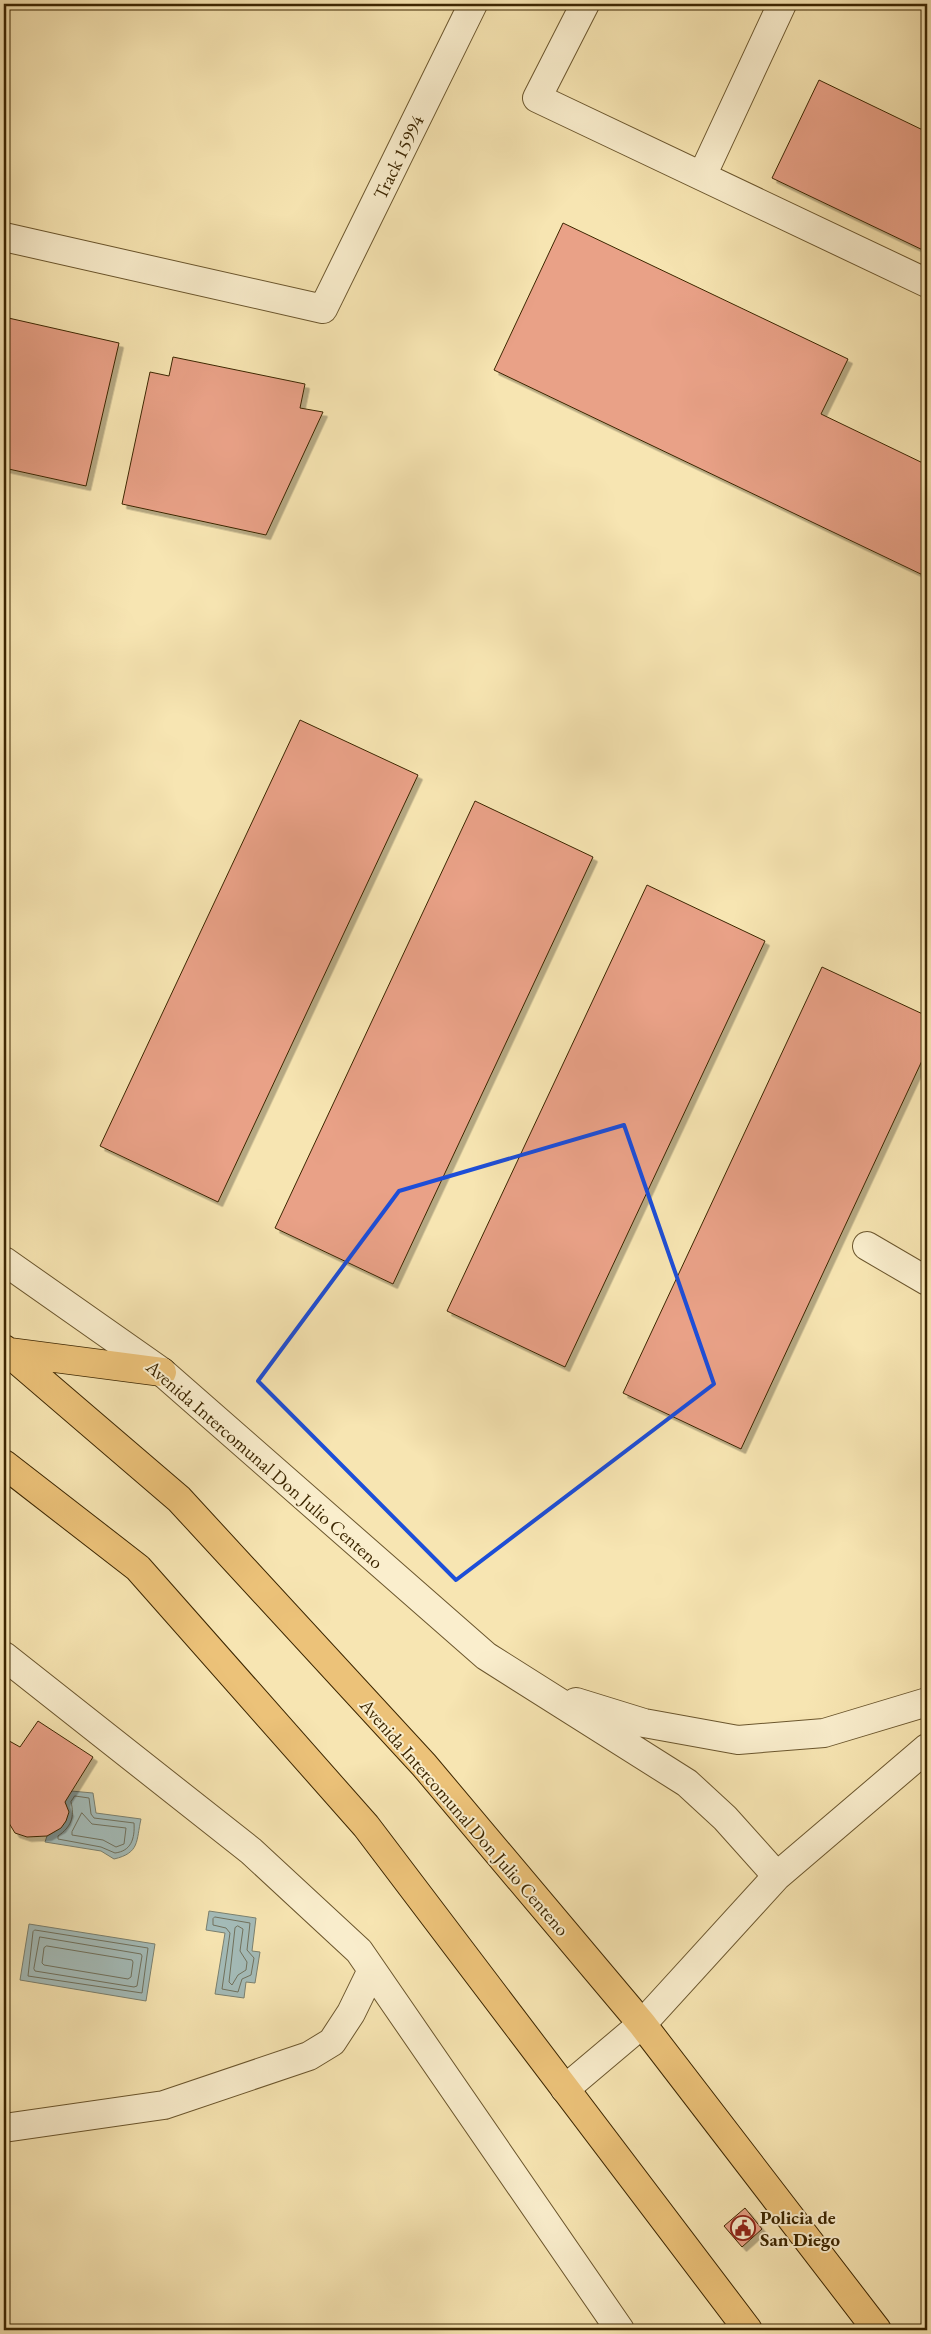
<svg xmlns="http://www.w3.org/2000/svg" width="931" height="2334" font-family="'EB Garamond',serif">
<defs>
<filter id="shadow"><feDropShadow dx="4.5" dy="4.5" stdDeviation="0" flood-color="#0004"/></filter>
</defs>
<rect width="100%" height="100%" fill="#f7e5b2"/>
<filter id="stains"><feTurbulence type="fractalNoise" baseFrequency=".004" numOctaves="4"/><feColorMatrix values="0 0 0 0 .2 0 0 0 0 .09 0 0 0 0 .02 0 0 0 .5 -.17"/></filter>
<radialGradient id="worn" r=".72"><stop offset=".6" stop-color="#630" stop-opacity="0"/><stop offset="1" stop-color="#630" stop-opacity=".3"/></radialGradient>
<!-- water -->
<path fill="#a4bcb9" stroke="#7a806f" d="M71,1791L93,1793L96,1813L141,1819C136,1841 140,1853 114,1859L101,1851L45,1842L47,1836C63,1828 72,1820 65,1802Z
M209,1911L256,1918L252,1951L260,1952L255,1983L246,1982L244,1998L215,1994L225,1933L206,1930Z
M29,1924L155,1944L146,2001L20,1980Z"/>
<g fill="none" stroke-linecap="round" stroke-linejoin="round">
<!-- shore -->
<path stroke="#70715d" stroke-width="1" d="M75,1796L89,1798L91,1814L94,1818L134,1823C135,1839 131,1851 115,1853L101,1847L58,1839V1836C71,1827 75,1817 71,1802Z
M82,1813L92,1824L126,1828L124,1844L116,1847L103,1840L72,1835V1832Z
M215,1917L250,1923L247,1950L254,1958L251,1975L242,1979L238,1992L222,1989L230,1933L226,1928L213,1925V1919Z
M238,1926L243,1929L240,1951L247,1962L246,1970L238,1975L232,1985L229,1982L235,1928Z
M35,1930L148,1948L142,1993L28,1976L33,1932Z
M40,1937L141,1954L142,1956L137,1986L134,1987L35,1971L34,1969Z
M47,1946L132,1960L133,1962L131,1977L128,1979L44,1965L42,1963L44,1948Z"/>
</g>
<!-- building -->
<path fill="#e9a187" stroke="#3c2601" filter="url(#shadow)" d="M819,80L927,132V252L772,178Z
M563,223L848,359L821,414L927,465V577L494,370Z
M4,317L119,343L86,486L4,468Z
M173,357L305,384L300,408L323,412L266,535L122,504L150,372L169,376Z
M300,720L418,775L218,1202L100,1146Z
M475,801L593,857L393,1284L275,1228Z
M647,885L765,941L565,1367L447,1311Z
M822,967L927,1016V1050L741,1449L623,1393Z
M38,1721L93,1757L65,1802L69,1812L66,1821L61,1828L47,1836L27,1837L15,1833L4,1815V1738L20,1747Z
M745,2208L762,2229L742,2247L724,2226Z"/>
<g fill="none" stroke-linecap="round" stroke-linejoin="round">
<defs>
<path id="minor" d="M585,4L537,98L927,283
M702,176L782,4
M4,237L323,309L473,4
M867,1246L927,1281
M4,1261L162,1372L486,1656L687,1783L725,1818L777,1876
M4,1656L251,1851L359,1951L620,2330
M576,1702L644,1723L738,1740L824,1733L927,1702
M565,2089L642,2024L777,1876L927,1748
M4,2128L164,2105L309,2056L332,2042L351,2013L372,1970"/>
<path id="major" d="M4,1349L179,1499L424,1765L642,2024L877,2330
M9,1352L162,1372
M4,1464L138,1568L366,1826L748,2330"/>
</defs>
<!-- minor casing -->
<use href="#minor" stroke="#6b562d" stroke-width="30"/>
<!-- major casing -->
<use href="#major" stroke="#3c2601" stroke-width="30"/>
<!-- minor -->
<use href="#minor" stroke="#faeecd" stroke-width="28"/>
<!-- major -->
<use href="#major" stroke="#ecc279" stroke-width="28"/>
</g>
<!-- marked area -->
<path fill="none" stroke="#1d4ed8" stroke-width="4" stroke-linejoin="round" d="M624,1125L714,1384L456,1580L258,1381L399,1191Z"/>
<!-- icons -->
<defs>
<symbol id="civic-ring" viewBox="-11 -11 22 22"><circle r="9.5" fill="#faeecd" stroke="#8f2418" stroke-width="1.5"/><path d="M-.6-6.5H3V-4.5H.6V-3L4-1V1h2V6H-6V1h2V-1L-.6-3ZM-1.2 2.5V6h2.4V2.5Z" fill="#8f2418"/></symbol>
</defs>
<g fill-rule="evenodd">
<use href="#civic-ring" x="729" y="2214" width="28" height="28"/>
</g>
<g text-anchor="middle" stroke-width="4" stroke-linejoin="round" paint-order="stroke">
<!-- street labels -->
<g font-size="19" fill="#3c2601" stroke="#faeecd">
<text transform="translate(398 157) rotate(-64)" y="7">Track 15994</text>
<text transform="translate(265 1464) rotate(41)" y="7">Avenida Intercomunal Don Julio Centeno</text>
<text transform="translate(465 1817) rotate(49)" y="7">Avenida Intercomunal Don Julio Centeno</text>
</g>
<!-- poi labels -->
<g font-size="19" font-weight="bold" fill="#3c2601" stroke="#faeecd" text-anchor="start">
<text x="760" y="2224">Policia de<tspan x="760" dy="22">San Diego</tspan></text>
</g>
</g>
<!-- margin -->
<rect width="931" height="2334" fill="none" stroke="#f7e5b2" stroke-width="20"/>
<rect x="5" y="5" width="921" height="2324" fill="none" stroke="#3c2601" stroke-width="2.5"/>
<rect x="10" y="10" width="911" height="2314" fill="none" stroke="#3c2601"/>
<rect width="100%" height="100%" filter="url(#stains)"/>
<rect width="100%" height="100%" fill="url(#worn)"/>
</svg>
